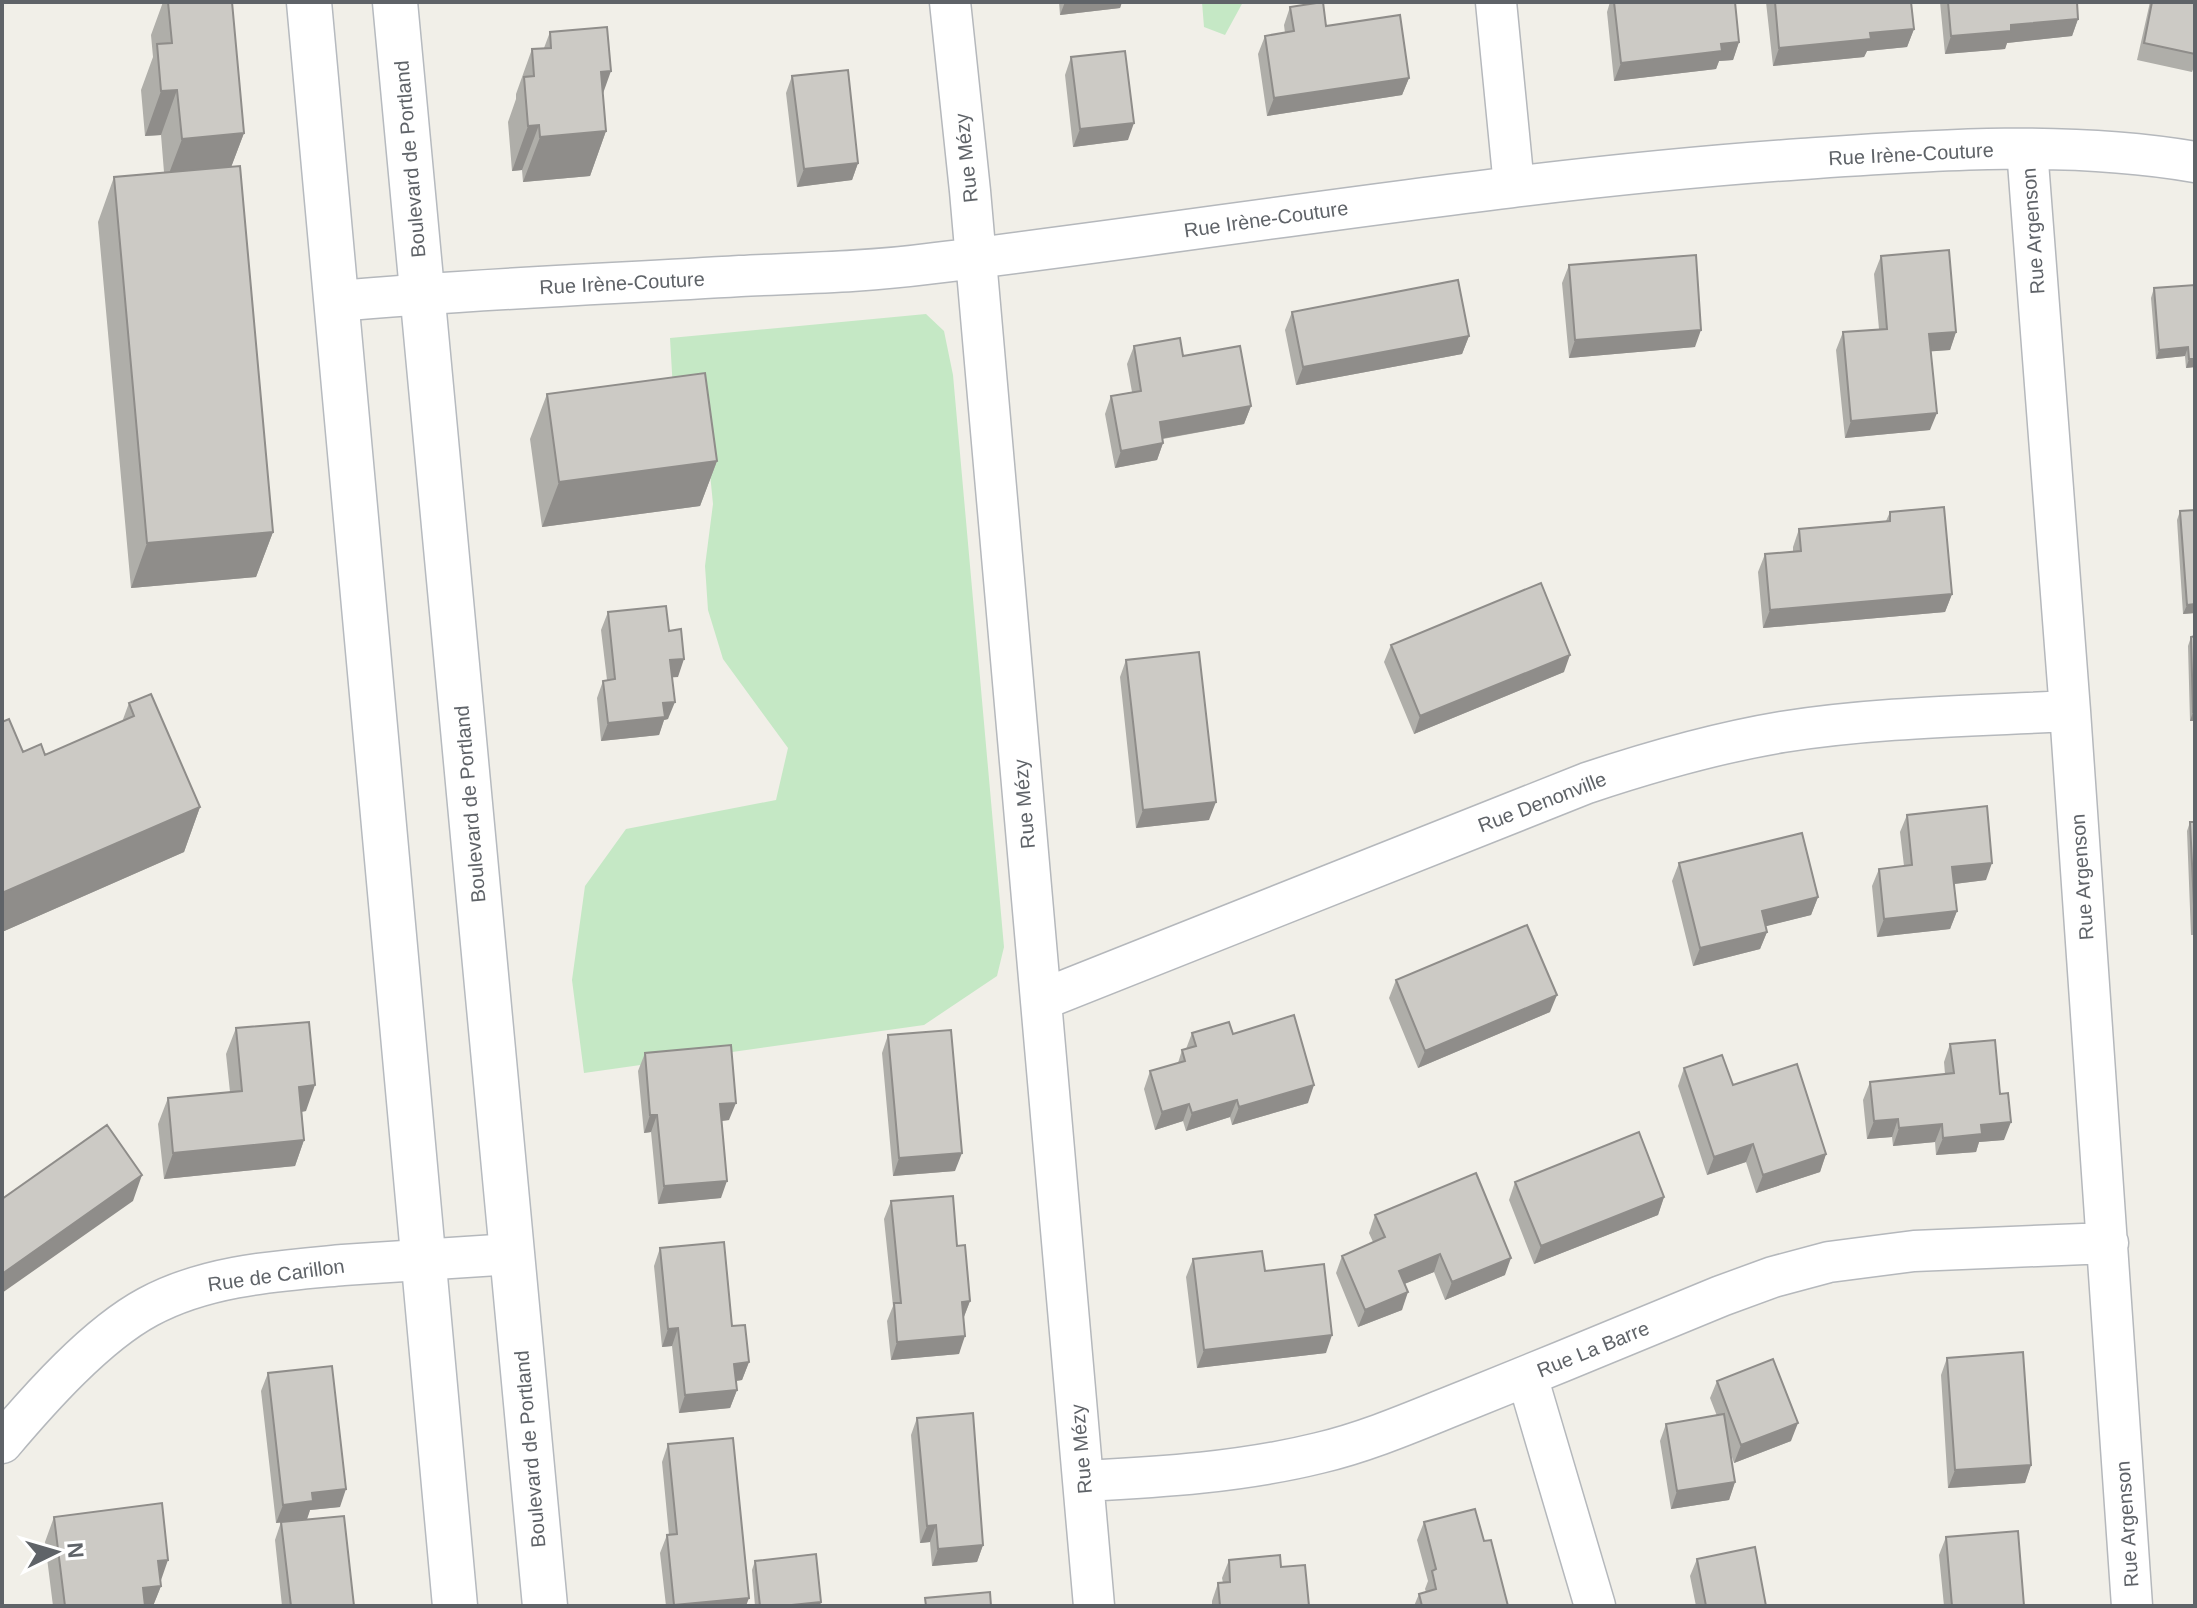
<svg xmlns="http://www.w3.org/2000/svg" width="2197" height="1608" font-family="Helvetica,sans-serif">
<rect width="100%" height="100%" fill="#f1efe8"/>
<!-- green -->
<path fill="#c5e8c5" d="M1202,2H1243L1225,35L1204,27Z
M926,314L944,331L953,375L1004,947L997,976L924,1025L584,1073L572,980L585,886L626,829L776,800L788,748L723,659L708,610L705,566L713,504L706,433L673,390L670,338Z"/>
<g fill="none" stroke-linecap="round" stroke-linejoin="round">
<defs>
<path id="street" d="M950,2L970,191L1094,1606
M1496,2L1514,186
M2027,149L2070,711L2132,1606
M337,301C471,289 606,284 740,276C802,273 865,272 927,264C1219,229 1509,179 1802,159C1933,150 2065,140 2195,162
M1041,1000L1587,783C1650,762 1716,743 1782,732C1877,717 1974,716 2070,711
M1527,1376L1595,1606
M2,1443C40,1398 96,1335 148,1307C207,1275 277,1271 343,1265C399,1261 456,1258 512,1254
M1084,1481C1162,1477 1242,1472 1319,1453C1370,1441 1419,1419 1467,1400C1552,1366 1636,1331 1721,1296L1773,1277L1829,1262L1914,1251L2108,1243"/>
<path id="secondary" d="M309,2L455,1606
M395,2L545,1606"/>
</defs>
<!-- street casing -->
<use href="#street" stroke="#b5b8bc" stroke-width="43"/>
<!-- secondary casing -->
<use href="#secondary" stroke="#b6babf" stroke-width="47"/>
<!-- street -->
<use href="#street" stroke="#fff" stroke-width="40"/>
<!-- secondary -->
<use href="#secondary" stroke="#fff" stroke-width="44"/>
</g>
<!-- wall -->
<path fill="#afaea9" d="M163,2H232L244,133L231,167L273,532L256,577L131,588L98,222L114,177L164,172L161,135L145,136L141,90L153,57L151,35Z
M1059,2H1122L1120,8L1060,15Z
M1610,2H1735L1739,42L1733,60L1719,61L1716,69L1614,81L1607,12Z
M1766,2H1911L1914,29L1907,47L1867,51L1864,57L1773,66Z
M1940,2H2077L2078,19L2072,36L2007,43L2005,49L1945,54Z
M2150,2H2195V67H2194L2192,72L2137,60Z
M1290,7L1326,26L1409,78L1402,95L1267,116L1258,54L1265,36L1285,33L1284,25Z
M550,32L603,94L606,131L590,176L523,182L522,170L512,171L508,122L516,99V94L532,49L544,48Z
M1071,57L1128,140L1073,147L1065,75Z
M792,76L858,163L852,180L797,187L786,93Z
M1881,256L1956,332L1950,350L1931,351L1930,430L1845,438L1836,350L1843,332L1879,329L1874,274Z
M1569,265L1695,347L1569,358L1562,283Z
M2195,285V367L2186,368L2185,356L2156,359L2151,298L2154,288Z
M1292,312L1469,336L1462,354L1296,385L1285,330Z
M1134,346L1183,356L1251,406L1244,424L1163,439V443L1157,460L1115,468L1105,414L1111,396L1132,392L1127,364Z
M547,394L717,461L700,506L542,527L530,439Z
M2180,511L2195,613L2183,614L2177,520Z
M1890,512L1952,594L1945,612L1763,628L1758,572L1765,554L1793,552V547L1799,529L1886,521Z
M608,612L669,631L678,677H672L668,719L664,720L659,735L601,741L597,698L603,681L607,680L601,630Z
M2191,637L2195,721H2190L2188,646Z
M1391,645L1564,672L1414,734L1384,662Z
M1126,660L1209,820L1136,828L1120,677Z
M129,703L200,807L184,852L2,932V722L23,752L45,755L122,722Z
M1907,815L1986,880L1954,884L1957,911L1950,929L1877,937L1872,886L1879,869L1904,866L1900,832Z
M2190,822H2195V935H2191L2187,831Z
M1679,863L1818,897L1811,915L1765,926L1767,932L1760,949L1693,966L1672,881Z
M1396,980L1550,1012L1418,1068L1389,998Z
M236,1028L306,1111L302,1112L304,1140L295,1166L164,1179L158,1124L168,1098L230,1092L226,1054Z
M1192,1033L1233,1034L1308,1103L1232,1125L1230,1117L1186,1131L1183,1121L1155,1130L1144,1089L1150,1071L1178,1063L1182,1050L1186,1049Z
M888,1035L955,1171L893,1176L882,1053Z
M1950,1044L2004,1140L1979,1142L1976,1152L1936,1155L1935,1142L1893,1146L1892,1137L1867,1139L1863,1100L1870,1082L1945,1074L1944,1062Z
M645,1053L729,1120L721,1121V1198L658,1204L651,1132L644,1133L638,1071Z
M1684,1068L1733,1085L1826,1154L1820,1172L1756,1193L1746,1162L1707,1175L1678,1086Z
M1515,1182L1664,1197L1658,1215L1534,1264L1509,1200Z
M891,1201L957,1246L970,1301L964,1317L959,1354L891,1360L887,1321L893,1306L884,1219Z
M1375,1215L1505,1275L1445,1300L1434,1272L1404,1284L1402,1310L1358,1327L1336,1273L1342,1256L1373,1242L1369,1233Z
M660,1248L732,1326L749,1362L742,1380L736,1381L737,1390L730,1408L679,1413L672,1346L662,1347L654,1266Z
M1193,1259L1265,1271L1326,1353L1197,1368L1186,1277Z
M1947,1358L2031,1465L2025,1483L1948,1488L1941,1375Z
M268,1373L340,1507L310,1510L307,1519L276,1523L261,1391Z
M1717,1381L1791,1441L1734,1463L1730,1451L1735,1482L1729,1500L1671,1509L1660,1441L1666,1424L1717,1416L1710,1398Z
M917,1418L983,1545L977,1562L932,1566L930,1542L920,1543L911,1435Z
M668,1444L746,1606H666L660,1553L667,1535H669L662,1462Z
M54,1517L160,1582L161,1586L153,1606H53L45,1542Z
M281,1522L354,1606H282L275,1540Z
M1424,1522L1484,1541L1508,1606H1414L1419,1594L1426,1592L1425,1589L1428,1581L1417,1540Z
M1946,1537L2024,1606H1944L1939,1555Z
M1697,1559L1766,1606H1696L1690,1576Z
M1229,1560L1281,1567L1309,1606H1212V1601L1218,1583H1223L1222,1578Z
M755,1561L820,1606H755L752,1570Z"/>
<!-- shaded-wall -->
<path fill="#8f8d8a" d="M1065,2H1122L1120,8L1060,15Z
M2078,19L2072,36L2007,43L2005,49L1945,54L1951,36L2011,25Z
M1914,29L1907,47L1867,51L1864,57L1773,66L1779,48L1870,33Z
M1739,42L1733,60L1719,61L1716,69L1614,81L1621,63L1721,44Z
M611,71L595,116L601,72Z
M1409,78L1402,95L1267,116L1274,98Z
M177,90L161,135L145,136L161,91Z
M1134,123L1128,140L1073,147L1080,129Z
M539,125L522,170L512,171L528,126Z
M606,131L590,176L523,182L540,137Z
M244,133L227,178L165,184L182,139Z
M858,163L852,180L797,187L804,169Z
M1701,330L1695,347L1569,358L1575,340Z
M1956,332L1950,350L1923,352L1929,334Z
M1469,336L1462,354L1296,385L1303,367Z
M2188,347L2185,356L2156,359L2159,350Z
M2189,359H2195V367L2186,368Z
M1251,406L1244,424L1154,440L1160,422Z
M1937,413L1930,430L1845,438L1851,421Z
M1163,443L1157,460L1115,468L1121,451Z
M717,461L700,506L542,527L559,482Z
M273,532L256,577L131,588L147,543Z
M1952,594L1945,612L1763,628L1770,610Z
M2195,604V613L2183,614L2187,605Z
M1570,655L1564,672L1414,734L1420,716Z
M684,659L678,677L663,678L670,660Z
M675,702L668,719L664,720L659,735L601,741L608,723L663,703Z
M2193,712H2195V721H2190Z
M1216,802L1209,820L1136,828L1143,810Z
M200,807L184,852L2,932V893Z
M1992,863L1986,880L1946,885L1952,867Z
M1818,897L1811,915L1755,929L1762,911Z
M1957,911L1950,929L1877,937L1884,919Z
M1767,932L1760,949L1693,966L1700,948Z
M1557,995L1550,1012L1418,1068L1425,1051Z
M315,1085L306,1111L290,1113L299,1087Z
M1314,1085L1308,1103L1232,1125L1239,1107Z
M1237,1100L1230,1117L1186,1131L1192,1113Z
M736,1103L729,1120L713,1122L720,1104Z
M1189,1104L1183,1121L1155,1130L1162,1112Z
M650,1115H657L651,1132L644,1133Z
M1898,1119L1892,1137L1867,1139L1874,1121Z
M2011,1122L2004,1140L1979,1142L1976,1152L1936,1155L1943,1138L1981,1125Z
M1942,1124L1935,1142L1893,1146L1899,1128Z
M304,1140L295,1166L164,1179L173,1153Z
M1753,1144L1746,1162L1707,1175L1714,1157Z
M962,1153L955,1171L893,1176L899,1158Z
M1826,1154L1820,1172L1756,1193L1763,1175Z
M142,1175L133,1201L2,1293V1274Z
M727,1181L721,1198L658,1204L664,1186Z
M1664,1197L1658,1215L1534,1264L1541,1246Z
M1440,1254L1434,1272L1392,1289L1399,1271Z
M1511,1258L1505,1275L1445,1300L1452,1282Z
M1408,1292L1402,1310L1358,1327L1365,1310Z
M970,1301L963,1319L962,1302Z
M678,1328L672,1346L662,1347L668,1329Z
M1332,1335L1326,1353L1197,1368L1204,1350Z
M965,1336L959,1354L891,1360L897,1342Z
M749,1362L742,1380L728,1382L734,1364Z
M737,1390L730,1408L679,1413L685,1395Z
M1798,1423L1791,1441L1734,1463L1741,1445Z
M2031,1465L2025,1483L1948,1488L1955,1470Z
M1735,1482L1729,1500L1671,1509L1677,1491Z
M346,1489L340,1507L310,1510L307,1519L276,1523L283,1505L312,1493Z
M936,1525L930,1542L920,1543L927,1526Z
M983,1545L977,1562L932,1566L938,1549Z
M168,1560L159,1586L158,1561Z
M161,1586L153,1606H137L143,1588Z
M749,1598L746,1606H673L674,1605Z
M821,1602L820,1606H782Z"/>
<!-- building -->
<path fill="#cccac5" stroke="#8f8d8a" stroke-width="2" d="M168,2H232L244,133L182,139L177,90L161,91L157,44L172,43Z
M1323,2L1326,26L1400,15L1409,78L1274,98L1265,36L1294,31L1290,7Z
M1614,2H1735L1739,42L1721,44L1722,51L1621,63Z
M1775,2H1911L1914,29L1870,33L1871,39L1779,48Z
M1948,2H2077L2078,19L2011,25V31L1951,36Z
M2152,2H2195V54L2144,43Z
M607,27L611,71L601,72L606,131L540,137L539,125L528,126L524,77L534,76L532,49L551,48L550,32Z
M1125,51L1134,123L1080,129L1071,57Z
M848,70L858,163L804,169L792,76Z
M240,166L273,532L147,543L114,177Z
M1949,250L1956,332L1929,334L1937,413L1851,421L1843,332L1887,329L1881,256Z
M1696,255L1701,330L1575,340L1569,265Z
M1458,280L1469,336L1303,367L1292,312Z
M2195,285V359H2189L2188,347L2159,350L2154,288Z
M1180,338L1183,356L1240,346L1251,406L1160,422L1163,443L1121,451L1111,396L1141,391L1134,346Z
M705,373L717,461L559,482L547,394Z
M1944,507L1952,594L1770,610L1765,554L1801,551L1799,529L1890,521V512Z
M2195,510V604L2187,605L2180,511Z
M1541,583L1570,655L1420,716L1391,645Z
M666,606L669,631L681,629L684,659L670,660L675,702L663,703L665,717L608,723L603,681L615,679L608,612Z
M2195,636V712H2193L2191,637Z
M1199,652L1216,802L1143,810L1126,660Z
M151,694L200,807L2,893V722L9,719L23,752L41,744L45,755L134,716L129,703Z
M1987,806L1992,863L1952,867L1957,911L1884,919L1879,869L1912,865L1907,815Z
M2190,822H2195V926Z
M1802,833L1818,897L1762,911L1767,932L1700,948L1679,863Z
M1527,925L1557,995L1425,1051L1396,980Z
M1294,1015L1314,1085L1239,1107L1237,1100L1192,1113L1189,1104L1162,1112L1150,1071L1185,1061L1182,1050L1196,1046L1192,1033L1229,1022L1233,1034Z
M309,1022L315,1085L299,1087L304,1140L173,1153L168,1098L242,1091L236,1028Z
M951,1030L962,1153L899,1158L888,1035Z
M1995,1040L2000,1094L2008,1093L2011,1122L1981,1125L1982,1134L1943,1138L1942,1124L1899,1128L1898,1119L1874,1121L1870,1082L1954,1073L1950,1044Z
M731,1045L736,1103L720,1104L727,1181L664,1186L657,1115H650L645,1053Z
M1722,1055L1733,1085L1797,1064L1826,1154L1763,1175L1753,1144L1714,1157L1684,1068Z
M107,1125L142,1175L2,1274V1199Z
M1639,1132L1664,1197L1541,1246L1515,1182Z
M1476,1173L1511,1258L1452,1282L1440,1254L1399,1271L1408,1292L1365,1310L1342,1256L1385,1237L1375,1215Z
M953,1196L957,1246L965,1245L970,1301L962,1302L965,1336L897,1342L894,1303H901L891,1201Z
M724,1242L732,1326L745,1325L749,1362L734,1364L737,1390L685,1395L678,1328L668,1329L660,1248Z
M1262,1251L1265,1271L1324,1264L1332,1335L1204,1350L1193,1259Z
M2023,1352L2031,1465L1955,1470L1947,1358Z
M1773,1359L1798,1423L1741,1445L1717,1381Z
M332,1366L346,1489L312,1493L313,1501L283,1505L268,1373Z
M973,1413L983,1545L938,1549L936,1525L927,1526L917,1418Z
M1724,1414L1735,1482L1677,1491L1666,1424Z
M733,1438L749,1598L674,1605L667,1535L677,1534L668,1444Z
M162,1503L168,1560L158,1561L161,1586L143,1588L145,1606H65L54,1517Z
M1475,1509L1484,1541L1491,1540L1508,1606H1422L1419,1594L1436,1589L1432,1571L1436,1569L1424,1522Z
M344,1516L354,1606H291L281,1522Z
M2018,1531L2024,1606H1952L1946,1537Z
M1755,1547L1766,1606H1706L1697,1559Z
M816,1554L821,1602L782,1606H760L755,1561Z
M1280,1555L1281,1567L1305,1565L1309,1606H1220L1218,1583L1230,1582L1229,1560Z
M990,1592L991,1606H926L925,1598Z"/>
<g text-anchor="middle" stroke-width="8" stroke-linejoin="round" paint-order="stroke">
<!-- street labels -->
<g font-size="20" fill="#5f6368" stroke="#fff">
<text transform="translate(1911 154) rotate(-3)" y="7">Rue Irène-Couture</text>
<text transform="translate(966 158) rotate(-96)" y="7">Rue Mézy</text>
<text transform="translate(410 159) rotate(-95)" y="7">Boulevard de Portland</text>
<text transform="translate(1266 219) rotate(-8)" y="7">Rue Irène-Couture</text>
<text transform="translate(2033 231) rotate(-94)" y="7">Rue Argenson</text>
<text transform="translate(622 283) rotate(-3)" y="7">Rue Irène-Couture</text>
<text transform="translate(1542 802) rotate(-21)" y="7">Rue Denonville</text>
<text transform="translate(470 804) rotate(-95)" y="7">Boulevard de Portland</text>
<text transform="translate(1024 804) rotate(-95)" y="7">Rue Mézy</text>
<text transform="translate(2082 877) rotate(-94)" y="7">Rue Argenson</text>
<text transform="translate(276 1275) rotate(-8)" y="7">Rue de Carillon</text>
<text transform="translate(1593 1349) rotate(-22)" y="7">Rue La Barre</text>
<text transform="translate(530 1449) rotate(-95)" y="7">Boulevard de Portland</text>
<text transform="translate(1081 1449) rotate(-95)" y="7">Rue Mézy</text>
<text transform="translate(2127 1524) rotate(-94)" y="7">Rue Argenson</text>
</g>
</g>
<!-- border -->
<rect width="2197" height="1608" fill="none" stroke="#5f6368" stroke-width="8"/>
<!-- north arrow -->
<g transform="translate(56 1552) rotate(85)" stroke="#ffffff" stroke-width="6" paint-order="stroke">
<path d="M0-6L14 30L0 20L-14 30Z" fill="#5f6368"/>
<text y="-12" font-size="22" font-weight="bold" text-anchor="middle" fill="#5f6368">N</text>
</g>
</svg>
